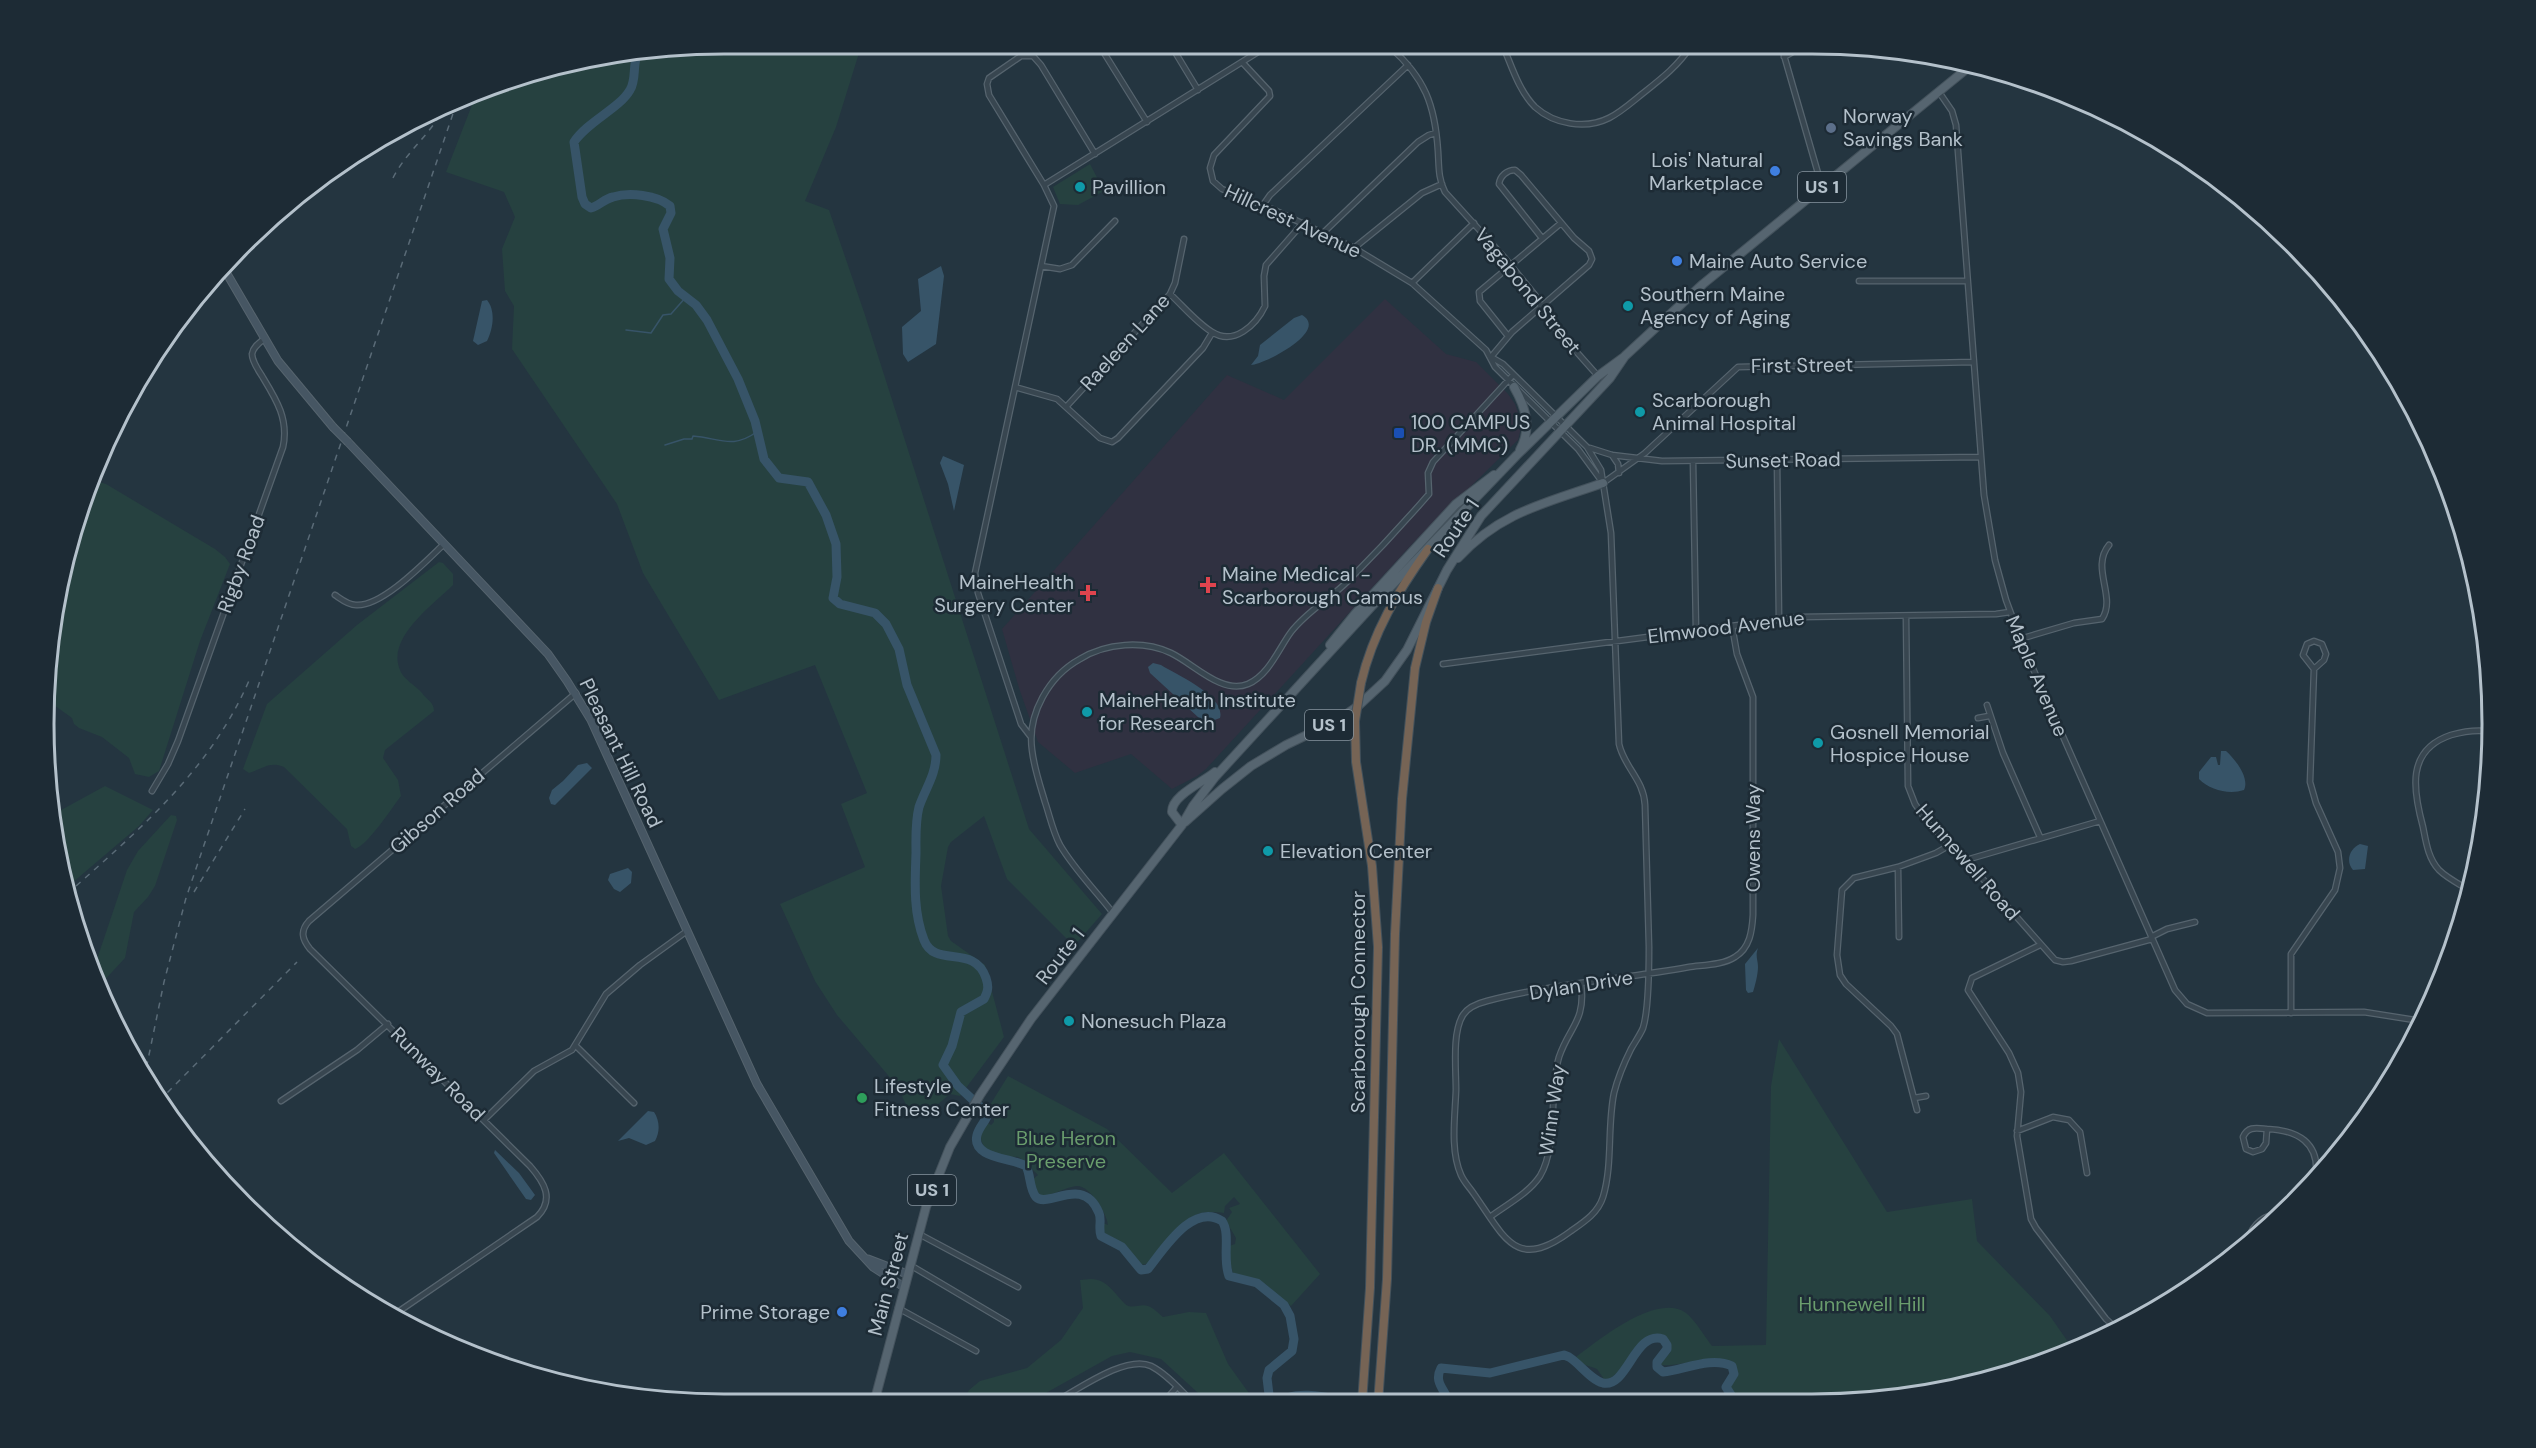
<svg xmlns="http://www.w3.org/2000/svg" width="2536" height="1448" font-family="'DM Sans',sans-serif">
<rect width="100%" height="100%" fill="#243540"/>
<!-- medical -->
<path fill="#303141" d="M1385,299L1446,354L1476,362L1508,394L1515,404L1522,424L1518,440L1414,542L1206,769L1197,776L1172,789L1131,754L1075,773L1038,742L1019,688L1002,629L1227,375L1284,400Z"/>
<!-- green -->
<path fill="#264140" d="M635,49H869L859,53L836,127L805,201L829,210L864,312L1029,829L1102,914L1074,946L1007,879L984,816L951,842L948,847L941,886L948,936L951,941L985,965L1004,1037L960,1096L950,1094L930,1111L920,1114L907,1107L898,1087L837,1015L815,981L780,904L865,867L841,804L867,793L815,665L719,700L643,573L617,504L512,349L514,306L505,291L502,249L515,217L504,192L446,172L477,92L506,80Z
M1090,164L1104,191L1078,205L1060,204L1053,187Z
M92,480L106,484L215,549L225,557L230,564L200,641L159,771L149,777L135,774L129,758L102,737L79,728L74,724L72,718L47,700L67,548Z
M439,562L443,563L453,574V585C433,605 386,638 400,670C403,679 415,685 422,693C427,700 434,702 434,711L385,750L383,758L398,780L401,796C392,808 367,846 355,849L351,846L347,829L284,767C269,761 263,769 249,773L243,769L267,704L357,625Z
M105,786L153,810L139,826L65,889L57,856L52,815Z
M171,815L176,816L177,820L155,886L148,897L134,912L125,958L99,986L93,971L127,870L138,851Z
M1779,1039L1887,1212L1972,1199L1977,1241L2050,1316L2073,1349L2030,1368L1857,1403H1741L1729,1391C1730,1387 1734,1383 1735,1378C1739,1345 1678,1368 1662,1365L1660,1362L1670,1353L1671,1343L1661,1334C1631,1338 1632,1365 1609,1379H1604L1597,1369C1589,1365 1579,1366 1576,1357C1599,1340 1657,1292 1686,1313C1696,1321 1704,1336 1712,1346L1766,1345L1771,1086Z
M1008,1076L1107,1129L1172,1193L1224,1153L1320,1274L1291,1306L1254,1278L1234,1277L1226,1247L1235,1244L1236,1238L1226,1221L1232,1212L1229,1208L1240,1204L1234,1197L1225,1206L1224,1213C1191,1209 1192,1218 1171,1237C1163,1245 1153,1252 1150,1263L1141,1265L1122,1243L1111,1238L1102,1231L1103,1223L1108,1225C1107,1213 1089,1184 1076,1186C1062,1188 1053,1197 1039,1195L1032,1180L1038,1175C1035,1172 1021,1157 1018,1157C1014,1156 1008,1158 1004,1157C984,1155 974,1137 986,1122L991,1125L994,1122V1107L990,1105Z
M1091,1279C1107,1279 1115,1294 1125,1304C1132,1310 1140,1303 1148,1306C1154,1308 1159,1314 1163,1317L1189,1312L1206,1313L1228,1364L1256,1403H1209L1161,1359L1130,1352L1112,1356L1028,1403H962L969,1390L980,1381L1027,1368L1061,1340L1083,1308L1080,1280Z"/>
<!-- water -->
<path fill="#375468" d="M941,266L944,276L936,344L908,362L903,354L902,327L921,311L918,279Z
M487,300C496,311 493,329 487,341L478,345L473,341L482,301Z
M1302,315C1330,331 1263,365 1251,365L1258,356L1260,345L1294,318Z
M943,456L964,465L954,511L948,484L940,463Z
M1153,663L1161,665C1177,675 1226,696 1220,718L1209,722L1199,718L1150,673L1148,667Z
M2221,751H2226C2235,759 2250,778 2244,790C2229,795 2210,790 2199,779V772L2211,757H2216L2218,765H2220Z
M587,763L592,768L555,805L551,804L549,798L552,790L563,781L578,765Z
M2360,844L2368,846L2365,869L2353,870C2345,861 2350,848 2360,844Z
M628,868L632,872L631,883L620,892L614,889L608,880L610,874Z
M1758,948C1755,956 1758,960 1758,967C1758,974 1755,986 1753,992L1748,993L1746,990L1745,964Z
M648,1111L654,1112C660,1121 660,1132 655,1141L646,1145L629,1138L618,1141Z
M495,1150L519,1173L535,1195L531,1200L526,1199L494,1153Z"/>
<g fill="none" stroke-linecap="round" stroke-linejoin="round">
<!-- stream -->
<path stroke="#375468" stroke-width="1.5" d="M626,330L651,333L663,315L671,314L686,297
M665,445L684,439H692L693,436C720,438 732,450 758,431"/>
<!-- river -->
<path stroke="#375468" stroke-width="9" d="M642,49C630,60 638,77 630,90C619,109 588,121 574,142L582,197L585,204L591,208C599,206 604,199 613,197C629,192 657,195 670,206L671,213L663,229L670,258L669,279L678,291L696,305L707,320L738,379L755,421L764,459L779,478L808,482L826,515L836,544L837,577L833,598L840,604L875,613L886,624L899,649L907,685L936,755C936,775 925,789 919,807C915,823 916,838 916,853C915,882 913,912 924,940C935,969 974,943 986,978C989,987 988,991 984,999L961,1012L952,1046L943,1065L958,1086L988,1114C986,1121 979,1127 977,1135C971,1159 1013,1158 1026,1166C1031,1175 1029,1189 1036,1197C1048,1209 1083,1174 1099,1213C1102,1220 1098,1228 1101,1236L1122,1247L1141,1270L1148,1269C1164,1249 1193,1202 1222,1221C1231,1234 1222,1258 1229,1276L1257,1283L1284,1305L1290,1316L1294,1339L1292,1351L1269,1370L1267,1378L1270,1403
M1281,1403C1293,1388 1334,1399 1352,1402
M1449,1403C1446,1390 1433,1383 1441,1368L1490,1373L1564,1355L1569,1357C1579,1363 1591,1380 1603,1383C1628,1388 1634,1330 1663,1339L1667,1345V1349L1657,1362V1367L1663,1372C1684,1370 1711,1356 1732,1366L1734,1374L1726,1387L1736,1403"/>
<defs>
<path id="street" d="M1781,45L1822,187
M1503,46C1512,67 1519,91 1535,107C1554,124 1585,130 1609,118C1621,112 1632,102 1642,94C1661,79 1678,66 1691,46
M1172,47L1198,90
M1390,47C1425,78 1435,105 1438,151C1439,165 1438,179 1445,192L1504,257L1535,295L1549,321L1598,376
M1101,48L1147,122
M1784,57L1805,45
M1242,62L1269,91L1270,96L1214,155L1210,168L1213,181L1222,189L1272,209L1354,248L1412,283L1486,350L1495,367L1578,449L1603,483
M1939,92L1952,111L1956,125L1984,495L1995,560L2006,600L2023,646L2175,990L2187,1004L2207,1013L2364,1012L2421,1021
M1044,185L1266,47
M1263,205L1270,195L1408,65
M1323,233L1418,142L1429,135L1436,133
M1354,248L1422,193L1442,184
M1041,266L1060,269L1072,265L1115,221
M1859,281H1967
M1412,283L1474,223
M1170,294C1183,306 1197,323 1212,332C1234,346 1256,325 1265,306L1264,276L1266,265L1303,223
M1508,336L1480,301L1479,292L1561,223
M1491,357L1503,364L1587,447L1601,470L1611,533L1619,744C1624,767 1644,780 1645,805L1649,947C1649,968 1649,1009 1643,1028C1640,1035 1635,1042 1631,1049C1624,1063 1618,1077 1614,1093C1607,1127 1613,1164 1603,1197C1598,1213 1584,1222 1571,1231C1516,1272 1505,1238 1474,1194C1470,1188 1464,1182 1461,1175C1450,1150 1455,1117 1456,1090C1456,1069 1452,1032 1463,1015C1468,1007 1479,1003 1487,1001C1551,984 1623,979 1689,967C1703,965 1723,965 1735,957C1750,948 1752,931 1753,915V697L1737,654L1732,626
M1491,357L1512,332L1589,265L1592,259L1589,251L1574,238L1521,175L1515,170C1507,170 1500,176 1499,184L1542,238
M1015,387L1057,399L1100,438L1112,442L1118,438L1203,348L1212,333
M1066,407L1170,294L1175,283L1184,239
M1590,448L1612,455L1662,461L1980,457
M1612,455L1618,464L1619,473
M1777,460L1779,620
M1693,461L1696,630
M1603,483L1645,453L1738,367L1973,362
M335,595C341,599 348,605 356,605C382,607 425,562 444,544
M1906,616L1908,786L1915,804L1928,823L1966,860L2055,960L2063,962L2071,961L2152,939
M2020,639L2074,623L2102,619C2117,597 2090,568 2109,545
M1443,664L1800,617L1996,614L2010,612
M1987,705L2003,753L2040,837
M1978,718L1989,716
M1031,737L1021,724L978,593L975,573L1054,206L1044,185L989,95L987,84L989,78L1021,56H1033L1041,65L1095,154
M152,791L168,764L178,741L283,447C289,419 276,399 262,376C258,370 252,361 252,354C253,347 259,343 264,339
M1966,860L2100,821
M1898,867L1899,937
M2469,890C2459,884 2447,878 2439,870C2428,858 2426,842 2423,827C2413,790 2406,750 2451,735C2465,731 2478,729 2492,732
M1113,913C1096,891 1074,869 1060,845C1053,832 1050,817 1045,802C1040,785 1034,768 1032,750C1027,714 1049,676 1080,659C1106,643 1143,640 1171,653C1194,664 1222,695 1248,684C1269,675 1279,648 1291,632C1307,611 1330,599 1348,581C1376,553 1403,524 1429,494L1428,473L1433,462L1513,375
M2151,937L2167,929L2195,922
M2040,945L1972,978L1968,990L2009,1053L2018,1073L2021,1092L2017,1136L2031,1219L2036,1228L2106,1319L2117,1329
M2291,1013V954L2335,890L2340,868L2338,852L2316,803L2310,782L2314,669L2324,660L2326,654L2322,644L2314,641L2307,644L2303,655L2314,669
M576,1046L634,1103
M1914,1098L1926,1096
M281,1101L357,1050L388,1024
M1917,1110L1897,1034L1891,1026L1846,984L1840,975L1837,955L1842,890L1854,878L1898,867L1936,853L1950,845
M484,1120L534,1071L572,1050L606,994L640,965L687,931
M2267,1129L2266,1143L2262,1149L2253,1152L2246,1149L2243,1137C2248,1126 2256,1128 2267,1129C2297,1130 2320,1142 2316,1177
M2017,1131L2053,1117L2069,1120L2080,1132L2087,1173
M1490,1217C1506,1205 1529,1193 1540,1176C1558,1146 1549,1091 1559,1057C1569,1027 1586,1021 1581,984
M919,1234L1018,1287
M2247,1241C2253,1223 2265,1214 2283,1213
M910,1265L1008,1323
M898,1308L976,1351
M395,1314L537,1217C555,1199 544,1182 530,1166L310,949C302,939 300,931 309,921L576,693
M1053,1403C1076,1391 1126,1354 1151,1366C1167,1374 1181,1391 1194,1403
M1163,1403L1176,1388"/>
<path id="secondary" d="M223,267L278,361L333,427
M348,442L548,654L567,681L591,720L757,1084L849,1241L873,1267L904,1287
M868,1259L907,1274"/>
<path id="primary" d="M1514,387C1526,408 1532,428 1520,450
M1458,558C1500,512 1546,503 1603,483
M1330,645L1355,614L1456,504L1494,475
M1185,822L1222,789L1251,766L1286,745L1338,720L1358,706L1385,681L1407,650L1447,570L1481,516L1610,378L1625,356L1703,284L1969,67
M1182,825L1172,812C1171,796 1203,782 1215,772
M874,1403L926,1207L950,1147L980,1095L1031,1019L1182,825L1193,806L1215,777L1371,607L1517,455L1598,376L1624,357"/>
<path id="highway" d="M1361,683C1373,632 1398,591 1428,549
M1355,721L1356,762L1372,866L1378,947L1370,1288L1362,1403
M1378,1403L1387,1279L1395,934L1402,799L1415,668L1426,622L1438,588"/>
</defs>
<!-- street casing -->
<use href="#street" stroke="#56646e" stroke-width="7"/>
<!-- secondary casing -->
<use href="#secondary" stroke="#56646e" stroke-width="9"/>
<!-- primary casing -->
<use href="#primary" stroke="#44525c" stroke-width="10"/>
<!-- highway casing -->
<use href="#highway" stroke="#43515b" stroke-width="10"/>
<!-- street -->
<use href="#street" stroke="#384650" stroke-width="4.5"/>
<!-- secondary -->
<use href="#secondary" stroke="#465663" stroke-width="7"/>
<!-- primary -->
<use href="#primary" stroke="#566570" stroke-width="8"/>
<!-- highway -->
<use href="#highway" stroke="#766455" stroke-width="8"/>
<!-- rail -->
<path stroke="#5a6b77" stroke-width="1.5" stroke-dasharray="6 6" stroke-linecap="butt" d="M393,178C407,150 433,133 445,105
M194,892L245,809
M67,894C140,829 212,769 251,676
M144,1079L164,982L186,898L458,99
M159,1101L297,962"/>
<defs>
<path id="secondary-bridge" d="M333,427L348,442"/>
<path id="highway-bridge" d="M1355,721L1361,683"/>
</defs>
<!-- secondary-bridge casing -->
<use href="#secondary-bridge" stroke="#56646e" stroke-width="9" stroke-linecap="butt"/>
<!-- highway-bridge casing -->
<use href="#highway-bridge" stroke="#43515b" stroke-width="10" stroke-linecap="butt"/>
<!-- secondary-bridge -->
<use href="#secondary-bridge" stroke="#465663" stroke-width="7"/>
<!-- highway-bridge -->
<use href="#highway-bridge" stroke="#766455" stroke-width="8"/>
</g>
<!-- markers -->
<circle fill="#5c6f8a" stroke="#1d2b35" stroke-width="2" cx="1831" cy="128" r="6"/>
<g fill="#3f7fe0" stroke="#1d2b35" stroke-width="2">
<circle cx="1775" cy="171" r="6"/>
<circle cx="1677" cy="261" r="6"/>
<circle cx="842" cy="1312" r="6"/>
</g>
<g fill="#0f9aa8" stroke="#1d2b35" stroke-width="2">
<circle cx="1080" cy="187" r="6"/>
<circle cx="1628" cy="306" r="6"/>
<circle cx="1640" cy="412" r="6"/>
<circle cx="1087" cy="712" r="6"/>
<circle cx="1818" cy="743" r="6"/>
<circle cx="1268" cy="851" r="6"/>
<circle cx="1069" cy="1021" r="6"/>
</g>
<rect fill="#1a4fb4" stroke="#1d2b35" stroke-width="2" x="1393" y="427" width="12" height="12" rx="3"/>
<g fill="#e0444e" stroke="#1d2b35" stroke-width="2">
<path d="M1205 576h6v6h6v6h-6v6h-6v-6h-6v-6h6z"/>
<path d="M1085 584h6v6h6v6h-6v6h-6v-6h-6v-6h6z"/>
</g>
<circle fill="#2e9e5b" stroke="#1d2b35" stroke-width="2" cx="862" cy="1098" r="6"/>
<g text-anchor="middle" stroke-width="5" stroke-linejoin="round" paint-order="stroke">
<!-- shield labels -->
<g fill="#1d2b35" stroke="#87949e" stroke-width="1.5">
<rect x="1798" y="172" width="48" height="30" rx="4.5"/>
<rect x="1305" y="710" width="48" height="30" rx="4.5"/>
<rect x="908" y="1175" width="48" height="30" rx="4.5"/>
</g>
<g font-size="18" font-weight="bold" fill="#b4c1cb">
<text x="1822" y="193">US 1</text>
<text x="1329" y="731">US 1</text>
<text x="932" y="1196">US 1</text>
</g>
<!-- poi labels -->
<g font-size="20" fill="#b4c1cb" stroke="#1d2b35" text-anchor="start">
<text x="1843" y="123">Norway<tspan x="1843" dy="23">Savings Bank</tspan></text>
<text x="1763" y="167" text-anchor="end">Lois' Natural<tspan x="1763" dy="23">Marketplace</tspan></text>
<text x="1092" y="194">Pavillion</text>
<text x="1689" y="268">Maine Auto Service</text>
<text x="1640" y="301">Southern Maine<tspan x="1640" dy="23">Agency of Aging</tspan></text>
<text x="1652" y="407">Scarborough<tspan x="1652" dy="23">Animal Hospital</tspan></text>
<text x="1411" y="429">100 CAMPUS<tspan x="1411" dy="23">DR. (MMC)</tspan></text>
<text x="1222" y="581">Maine Medical -<tspan x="1222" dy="23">Scarborough Campus</tspan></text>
<text x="1074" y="589" text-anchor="end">MaineHealth<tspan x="1074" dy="23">Surgery Center</tspan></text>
<text x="1099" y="707">MaineHealth Institute<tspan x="1099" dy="23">for Research</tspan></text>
<text x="1830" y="739">Gosnell Memorial<tspan x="1830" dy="23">Hospice House</tspan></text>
<text x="1280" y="858">Elevation Center</text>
<text x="1081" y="1028">Nonesuch Plaza</text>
<text x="874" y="1093">Lifestyle<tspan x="874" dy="23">Fitness Center</tspan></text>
<text x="830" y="1319" text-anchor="end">Prime Storage</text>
</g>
<!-- street labels -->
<g font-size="20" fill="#b4c1cb" stroke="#1d2b35">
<text transform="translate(1293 221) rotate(25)" y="7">Hillcrest Avenue</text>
<text transform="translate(1528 291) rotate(51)" y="7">Vagabond Street</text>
<text transform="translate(1125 342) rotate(-48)" y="7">Raeleen Lane</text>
<text transform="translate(1802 365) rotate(-1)" y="7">First Street</text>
<text transform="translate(1783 460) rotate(-1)" y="7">Sunset Road</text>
<text transform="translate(1456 528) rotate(-56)" y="7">Route 1</text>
<text transform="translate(241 564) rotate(-70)" y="7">Rigby Road</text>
<text transform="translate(1726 627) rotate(-7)" y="7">Elmwood Avenue</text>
<text transform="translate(2037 676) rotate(67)" y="7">Maple Avenue</text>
<text transform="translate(621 753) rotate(64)" y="7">Pleasant Hill Road</text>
<text transform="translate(437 811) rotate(-41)" y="7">Gibson Road</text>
<text transform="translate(1753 838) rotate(-90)" y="7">Owens Way</text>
<text transform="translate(1968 862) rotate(49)" y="7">Hunnewell Road</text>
<text transform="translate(1060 956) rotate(-52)" y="7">Route 1</text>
<text transform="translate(1581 985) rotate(-9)" y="7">Dylan Drive</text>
<text transform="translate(1358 1002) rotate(-90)" y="7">Scarborough Connector</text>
<text transform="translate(438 1074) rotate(45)" y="7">Runway Road</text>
<text transform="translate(1552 1110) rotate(-82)" y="7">Winn Way</text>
<text transform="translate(888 1284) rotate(-75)" y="7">Main Street</text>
</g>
<!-- park labels -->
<g font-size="20" fill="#6a9d6d" stroke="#1d2b35">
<text x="1066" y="1145">Blue Heron<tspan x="1066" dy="23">Preserve</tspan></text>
<text x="1862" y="1311">Hunnewell Hill</text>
</g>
</g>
<!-- crop -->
<path d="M0 0H2536V1448H0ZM724 54H1812A670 670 0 0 1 2482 724V724A670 670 0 0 1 1812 1394H724A670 670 0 0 1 54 724V724A670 670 0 0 1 724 54Z" fill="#1d2b35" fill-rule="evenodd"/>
<path fill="none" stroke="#b4c1cb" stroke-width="3" d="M724 54H1812A670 670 0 0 1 2482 724V724A670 670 0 0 1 1812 1394H724A670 670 0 0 1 54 724V724A670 670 0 0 1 724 54Z"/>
</svg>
